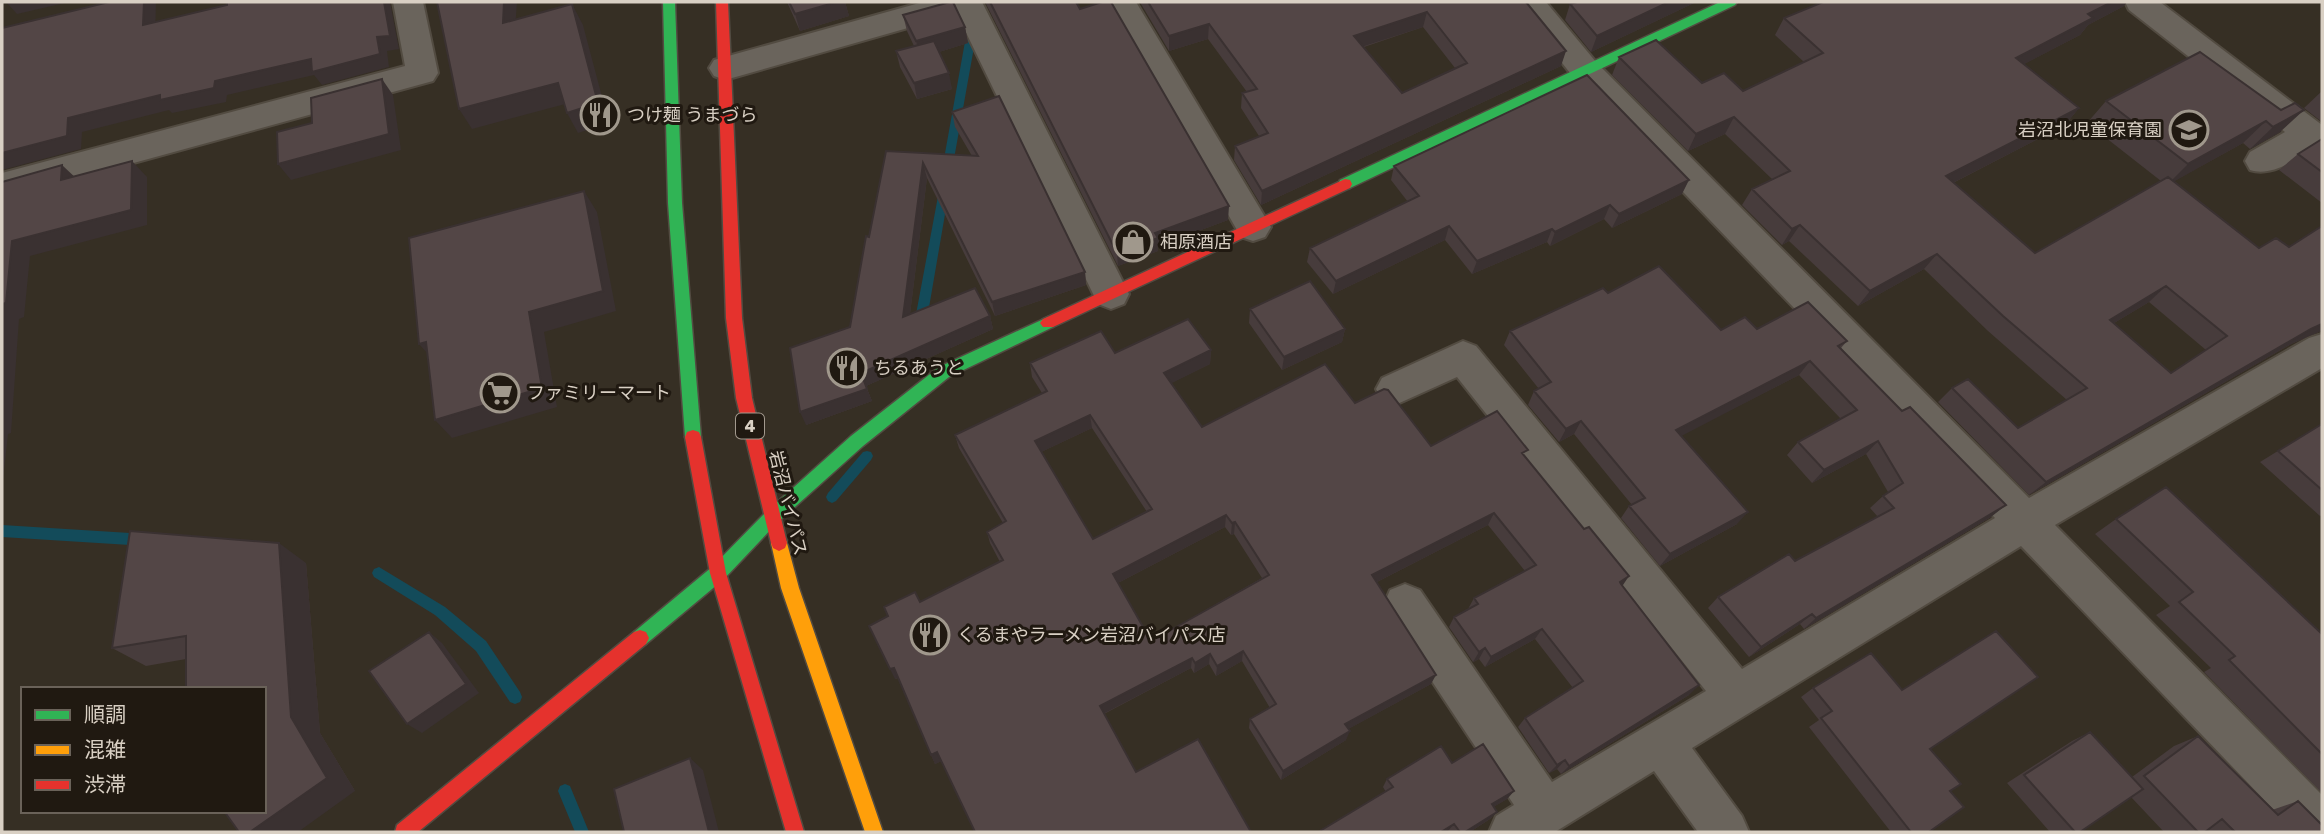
<svg xmlns="http://www.w3.org/2000/svg" width="2324" height="834" font-family="Rubik,'Noto Sans JP',sans-serif">
<rect width="100%" height="100%" fill="#362f24"/>
<g fill="none" stroke-linecap="round" stroke-linejoin="round">
<!-- stream -->
<path fill="#134b5a" fill-rule="evenodd" d="M971,32L976,36L952,170L947,174L942,170L966,36Z
M944,187L949,191L926,325L924,328H916L914,325L939,191Z
M867,451L871,452L873,456L871,460L836,501L832,503L828,501L826,497L828,493L863,452Z
M2,525L146,534L151,536L152,540L151,544L146,546L2,537Z
M379,567L445,607L486,641L520,692L522,697L520,702L515,704L510,702L476,651L435,615L374,577L372,573L374,569Z
M565,784L570,786L589,832H575L558,791L560,786Z"/>
<defs>
<path id="street" d="M393,2H423L438,73L433,81L2,199V173L405,66Z
M923,2H982L1129,294L1124,304L1111,309L1098,304L957,14L725,80L714,76L709,68L714,60Z
M1106,2H1136L1271,227L1265,237L1253,241L1241,237Z
M1514,2H1546L1596,62L2029,498L2309,338L2322,334V368L2055,525L2322,795V832H2295L2021,546L1692,748L1742,816L1749,832H1698L1654,771L1555,832H1489L1496,816L1514,805L1390,618L1384,604L1390,590L1405,584L1420,590L1552,782L1706,691L1457,377L1395,405L1382,400L1376,389L1382,378L1463,341L1476,346L1742,669L1995,518L1574,78Z
M2125,2H2160L2322,125V143C2301,155 2275,178 2250,170L2245,161L2250,152L2285,132L2129,10Z"/>
<path id="fast" d="M663,2H675L682,203L701,437L699,442L693,444L687,442L685,437L668,203Z
M1720,2H1737L1735,5L1350,188H1340L1338,184L1340,180Z
M1048,317L1053,319L1056,323L1053,327L949,377L863,446L777,523L724,579L646,644L640,646L634,644L631,638L634,632L712,567L765,513L851,436L939,367Z"/>
<path id="slow" d="M779,535L785,538L787,543L799,588L883,832H865L781,588L771,543L773,538Z"/>
<path id="jam" d="M716,2H728L742,318L752,398L787,543L785,548L779,551L773,548L771,543L736,398L726,318Z
M1345,179L1350,180L1352,184L1350,188L1053,327H1043L1040,323L1043,319Z
M693,430L699,432L701,437L726,573L804,832H786L710,573L685,437L687,432Z
M640,630L646,632L649,638L646,644L418,832H395L397,825L634,632Z"/>
</defs>
<!-- street casing -->
<use href="#street" stroke="#524b41" stroke-width="4"/>
<!-- fast casing -->
<use href="#fast" stroke="#524b41" stroke-width="3"/>
<!-- slow casing -->
<use href="#slow" stroke="#524b41" stroke-width="3"/>
<!-- jam casing -->
<use href="#jam" stroke="#524b41" stroke-width="3"/>
<!-- street -->
<use href="#street" fill="#6a645c" fill-rule="evenodd"/>
<!-- fast -->
<use href="#fast" fill="#30b455" fill-rule="evenodd"/>
<!-- slow -->
<use href="#slow" fill="#ff9f0a" fill-rule="evenodd"/>
<!-- jam -->
<use href="#jam" fill="#e5322d" fill-rule="evenodd"/>
</g>
<!-- wall -->
<path fill="#473c3c" fill-rule="evenodd" d="M787,2H845L849,16L800,31Z
M985,2H1076L1228,220L1158,246V251L1118,266Z
M1140,2H1526L1561,66L1261,205L1234,160L1235,146L1259,136L1241,108L1242,93L1247,92L1208,39L1169,51L1141,4ZM1423,27L1455,68L1402,93L1364,47Z
M1577,2H1696L1591,52L1565,20L1570,4Z
M2124,6L2088,25L2080,35L2024,64L2079,108L2065,125L1953,183L2035,253L2161,181L2087,123L2106,101L2200,52L2280,132L2250,149L2243,143L2174,181L2259,248L2289,247L2322,226V332L2321,331L2291,344L2029,495L1938,402L1952,388L2018,428L2067,400L1988,331L1924,269L1858,306L1789,241L1782,245L1742,205L1752,189L1772,179L1725,134L1688,151L1612,75L1619,57L1702,83L1743,91L1804,62L1775,35L1784,18ZM2149,302L2206,350L2171,373L2114,323Z
M903,15L965,27L968,43L939,52L952,89L917,99L900,67L896,51L914,46L907,31Z
M2322,91V122L2304,108Z
M952,112L1085,272L1086,285L995,316L927,178L910,314L990,316L993,329L866,386L872,401L806,425L850,327L869,237L886,151L972,156L955,127Z
M2322,139V203L2279,170L2298,154Z
M1394,166L1682,194L1612,228L1604,219L1550,246L1547,242L1472,274L1445,240L1333,294L1307,262L1310,248L1408,202L1391,180Z
M1608,293L1721,330L1757,329L1847,341L1841,348L1991,517L1804,629L1800,624L1749,657L1708,608L1718,597L1795,561L1878,517L1870,508L1883,496L1888,492L1866,454L1812,483L1787,455L1798,442L1841,419L1799,375L1681,435L1737,524L1660,566L1621,518L1629,506L1632,505L1574,434L1559,442L1528,405L1534,391L1539,389L1504,345L1510,331Z
M1250,309L1345,329L1342,342L1282,370L1249,323Z
M1211,350L1210,364L1171,383L1202,427L1355,403L1431,446L1525,456L1622,586L1689,695L1561,774L1557,769L1549,773L1518,727L1525,718L1573,688L1535,639L1485,667L1479,659L1473,662L1449,627L1454,617L1468,609L1474,598L1525,571L1488,525L1377,582L1431,684L1348,729L1346,740L1281,780L1249,728L1250,719L1270,708L1242,661L1216,676L1209,664L1194,673L1191,668L1104,714L1136,772L1251,832L941,761L935,764L898,678L895,679L920,602L1000,562L990,543L987,532L1003,523L959,448L955,435L1042,393L1032,377L1030,363L1115,353ZM1092,428L1147,512L1093,539L1041,452ZM1225,527L1231,535L1234,534L1262,578L1151,641L1118,583Z
M2322,424V515L2320,516L2260,462Z
M2116,519L2322,634V793L2204,672L2211,668L2156,615L2170,606L2095,534Z
M306,563L320,733L355,791L186,659L146,666L112,648Z
M1813,688L1930,749L1929,832H1891L1809,727L1819,720L1801,697Z
M2090,732L2132,777L2174,746L2198,736L2272,810L2298,801L2322,832H2164L2131,797L2080,832H2050L2007,783L2072,741Z
M1452,763L1514,791L1507,799L1493,807L1497,812L1490,819L1470,832H1449L1448,831L1446,832H1320L1386,792L1383,787L1387,779Z"/>
<!-- shaded-wall -->
<path fill="#3a3131" d="M6,2H69L17,14Z
M144,2H156L155,39L143,25Z
M384,2H392H390L399,49L387,51L389,67L322,85L314,75L227,95L226,102L172,113L169,110L82,132L81,149L2,170V153L68,118L377,37Z
M504,2H517L514,43L503,23Z
M837,2H845L849,16L800,31L795,14Z
M1669,2H1696L1591,52L1597,36Z
M2112,2H2127L2124,6L2088,25L2080,35L2003,75L2016,58L2088,14Z
M572,4L583,25L609,123L578,133L567,113Z
M1427,12L1423,27L1352,50L1354,36Z
M1209,24L1208,39L1169,51V36Z
M965,27L968,43L920,58L916,41Z
M1566,51L1561,66L1261,205L1262,191Z
M949,73L952,89L917,99L914,83Z
M382,79L393,95L401,150L291,180L278,164Z
M558,83L569,103L472,129L459,109Z
M2079,108L2065,125L1933,193L1946,176Z
M2304,110L2280,132L2250,149L2273,127Z
M1734,117L1725,134L1688,151L1696,134Z
M2266,121L2243,143L2166,186L2188,164Z
M132,161L147,177V225L30,256L24,317L19,319L11,433L8,434L2,488V304L12,241Z
M923,163L927,178L908,330L903,317Z
M62,165L79,181L61,180Z
M1689,180L1682,194L1612,228L1619,214Z
M584,191L597,212L616,311L544,332L557,407L452,438L435,420L529,312Z
M1610,205L1604,219L1550,246L1555,232Z
M1229,206L1228,220L1158,246V251L1118,266L1117,253L1155,233Z
M1800,225L1789,241L1782,245L1792,229Z
M1449,226L1445,240L1333,294L1336,281Z
M1552,229L1547,242L1472,274L1477,261Z
M1937,254L1924,269L1858,306L1870,291Z
M1085,272L1086,285L995,316L992,302Z
M2166,286L2149,302L2094,335L2110,320Z
M990,316L993,329L866,386L861,373Z
M2322,324V331H2321L2291,344L2029,495L2046,482L2311,329Z
M1345,329L1342,342L1282,370L1284,357Z
M426,342L436,363L419,344Z
M1211,350L1210,364L1164,387V373Z
M1810,361L1799,375L1668,443L1676,430Z
M867,389L872,401L806,425L800,412Z
M1090,415L1092,428L1037,454L1035,441Z
M1581,421L1574,434L1559,442L1566,429Z
M1878,441L1866,454L1812,483L1824,470Z
M2006,505L1991,517L1804,629L1816,618Z
M1748,512L1737,524L1660,566L1670,554Z
M1494,513L1488,525L1369,586L1372,575Z
M1226,515L1225,527L1114,585L1113,574Z
M1235,522L1234,534L1231,535L1232,523Z
M279,543L306,563L320,733L355,791L298,832H250Z
M1629,576L1621,588L1620,582Z
M1812,614L1800,624L1749,657L1761,647Z
M1542,629L1535,639L1485,667L1491,657Z
M429,632L442,643L479,693L422,733L407,724Z
M1485,648L1479,659L1473,662L1479,652Z
M1243,651L1242,661L1216,676L1217,666Z
M1210,654L1209,664L1194,673L1195,663Z
M1192,658L1191,668L1101,715L1100,706Z
M894,668L899,677L895,679L890,669Z
M1436,675L1431,684L1341,733L1345,724Z
M1699,685L1689,695L1561,774L1569,766Z
M1350,731L1346,740L1281,780L1283,771Z
M937,752L942,761L935,764L931,755Z
M690,758L703,770L719,832H709Z
M1565,760L1557,769L1549,773L1557,765Z
M1514,791L1507,799L1485,812L1492,804Z
M1497,812L1490,819L1470,832H1465Z
M1454,824L1448,831L1441,832Z"/>
<!-- building -->
<path fill="#534646" stroke="#3a3131" stroke-width="2" fill-rule="evenodd" d="M109,2H144L143,25L227,5V2H384L390,36L377,37L380,54L312,72L311,59L215,81L214,88L160,100V95L68,118L67,136L2,153V28Z
M437,2H504L503,23L572,4L598,103L567,113L558,83L459,109Z
M789,2H837L795,14Z
M950,2H953L965,27L916,41L903,15Z
M990,2H1076L1080,9L1102,2H1111L1229,206L1155,233L1158,238L1117,253Z
M1148,2H1526L1566,51L1262,191L1235,146L1268,133L1242,93L1257,89L1209,24L1169,36ZM1427,12L1467,63L1402,93L1354,36Z
M1577,2H1669L1597,36L1570,4Z
M1823,2H2112L2088,14L2093,18L2016,58L2079,108L1946,176L2035,253L2168,177L2259,248L2276,238L2289,247L2322,226V324L2311,329L2046,482L1952,388L1968,379L2018,428L2087,388L2003,316L1937,254L1870,291L1800,225L1792,229L1752,189L1790,171L1734,117L1696,134L1619,57L1656,40L1702,83L1724,73L1743,91L1823,53L1784,18ZM2166,286L2227,336L2171,373L2110,320Z
M934,41L949,73L914,83L896,51Z
M2200,52L2281,110L2295,103L2304,110L2273,127L2266,121L2188,164L2106,101Z
M1587,75L1689,180L1619,214L1610,205L1555,232L1552,229L1477,261L1449,226L1336,281L1310,248L1419,196L1394,166Z
M382,79L389,134L278,164L277,132L312,123L311,98Z
M999,96L1085,272L992,302L923,163L903,317L975,288L990,316L861,373L867,389L800,412L790,348L850,327L866,236L869,237L886,151L978,156L952,112Z
M2322,139V172L2298,154Z
M132,161L131,210L12,241L6,303L2,304V182L62,165L61,180Z
M584,191L603,291L529,312L542,388L435,420L426,342L419,344L409,238Z
M1659,266L1721,330L1745,317L1757,329L1808,302L1847,341L1838,346L1902,411L1910,407L2006,505L1816,618L1812,614L1761,647L1718,597L1789,554L1795,561L1894,508L1883,496L1903,483L1878,441L1824,470L1798,442L1857,410L1810,361L1676,430L1748,512L1670,554L1629,506L1645,498L1581,421L1566,429L1534,391L1551,382L1510,331L1603,288L1608,293Z
M1310,281L1345,329L1284,357L1250,309Z
M1188,319L1211,350L1164,373L1202,427L1325,364L1355,403L1384,389L1388,390L1431,446L1497,411L1528,450L1522,453L1584,529L1589,527L1629,576L1620,582L1621,584L1699,685L1569,766L1565,760L1557,765L1525,718L1583,681L1542,629L1491,657L1485,648L1479,652L1454,617L1478,604L1474,598L1536,565L1494,513L1372,575L1436,675L1345,724L1350,731L1283,771L1250,719L1276,704L1243,651L1217,666L1210,654L1195,663L1192,658L1100,706L1136,772L1198,739L1251,832H975L937,752L931,755L894,668L890,669L869,626L888,616L884,607L915,592L920,602L1003,560L987,532L1006,521L955,435L1047,391L1030,363L1101,331L1115,353ZM1090,415L1152,509L1093,539L1035,441ZM1226,515L1232,523L1235,522L1269,575L1151,641L1113,574Z
M2322,424V490L2278,451Z
M2166,487L2322,634V754L2229,660L2235,656L2179,602L2193,592L2116,519Z
M130,531L279,543L291,717L327,778L250,832H239L224,811H264V689H186V636L112,648Z
M1996,631L2038,677L1930,749L1961,784L1950,791L1964,807L1929,832H1911L1821,718L1832,711L1813,688L1871,653L1902,690Z
M429,632L466,684L407,724L369,671Z
M2090,732L2143,789L2080,832H2075L2024,775Z
M2198,736L2278,815L2298,801L2322,825V832H2235L2222,819L2205,832H2198L2144,776Z
M1483,744L1514,791L1492,804L1497,812L1465,832H1460L1454,824L1441,832H1321L1320,831L1393,787L1387,779L1441,746L1452,763Z
M690,758L709,832H624L614,789Z"/>
<!-- icons -->
<defs>
<symbol id="restaurant-ring" viewBox="-11 -11 22 22"><circle r="9.5" fill="#201911" stroke="#a0988c" stroke-width="1.5"/><path d="M-5-6h1v4h1v-4h1v4h1v-4h1v5L-1.5 .5V6h-2V.5L-5-1ZM5-6V6H3V1.5H1.5Q1.5-4 5-6Z" fill="#a0988c"/></symbol>
<symbol id="school-ring" viewBox="-11 -11 22 22"><circle r="9.5" fill="#201911" stroke="#a0988c" stroke-width="1.5"/><path d="M0-5L7-2L0 1L-7-2ZM-4 1L0 2.5L4 1V4Q0 6-4 4Z" fill="#a0988c"/></symbol>
<symbol id="shop-ring" viewBox="-11 -11 22 22"><circle r="9.5" fill="#201911" stroke="#a0988c" stroke-width="1.5"/><path d="M-5-2.5h2.3a2.7 3.5 0 0 1 5.4 0H5L5.5 6h-11ZM-1.5-2.5h3a1.5 2.3 0 0 0-3 0Z" fill="#a0988c"/></symbol>
<symbol id="supermarket-ring" viewBox="-11 -11 22 22"><circle r="9.5" fill="#201911" stroke="#a0988c" stroke-width="1.5"/><path d="M-6-5.5h2.5l.6 2H6L4.5 2H-2.5L-4.4-4H-6ZM-1.5 3.2a1.3 1.3 0 1 0 .1 0ZM3 3.2a1.3 1.3 0 1 0 .1 0Z" fill="#a0988c"/></symbol>
</defs>
<g fill-rule="evenodd">
<use href="#restaurant-ring" x="578" y="93" width="44" height="44"/>
<use href="#school-ring" x="2167" y="108" width="44" height="44"/>
<use href="#shop-ring" x="1111" y="220" width="44" height="44"/>
<use href="#restaurant-ring" x="825" y="346" width="44" height="44"/>
<use href="#supermarket-ring" x="478" y="371" width="44" height="44"/>
<use href="#restaurant-ring" x="908" y="613" width="44" height="44"/>
</g>
<g text-anchor="middle" stroke-width="6" stroke-linejoin="round" paint-order="stroke">
<!-- shield labels -->
<rect fill="#201911" stroke="#a2998e" stroke-width="2" x="736" y="413.5" width="28" height="25" rx="5"/>
<g font-size="16" font-weight="bold" fill="#d9d0c4">
<text x="750" y="432">4</text>
</g>
<!-- poi labels -->
<g font-size="18" fill="#d9d0c4" stroke="#201911" text-anchor="start">
<text x="627" y="121">つけ麺 うまづら</text>
<text x="2162" y="136" text-anchor="end">岩沼北児童保育園</text>
<text x="1160" y="248">相原酒店</text>
<text x="874" y="374">ちるあうと</text>
<text x="527" y="399">ファミリーマート</text>
<text x="957" y="641">くるまやラーメン岩沼バイパス店</text>
</g>
<!-- street labels -->
<g font-size="18" fill="#d9d0c4" stroke="#201911">
<text transform="translate(788 503) rotate(76)" y="6">岩沼バイパス</text>
</g>
</g>
<!-- border -->
<rect width="2324" height="834" fill="none" stroke="#d9d0c4" stroke-width="7"/>
<!-- legend -->
<rect x="21" y="687" width="245" height="126" fill="#201911" stroke="#6a6259" stroke-width="2"/>
<rect x="35" y="710" width="35" height="10" fill="#30b455" stroke="#6a6259" stroke-width="2"/>
<text x="84" y="722" font-size="21" fill="#d9d0c4">順調</text>
<rect x="35" y="745" width="35" height="10" fill="#ff9f0a" stroke="#6a6259" stroke-width="2"/>
<text x="84" y="757" font-size="21" fill="#d9d0c4">混雑</text>
<rect x="35" y="780" width="35" height="10" fill="#e5322d" stroke="#6a6259" stroke-width="2"/>
<text x="84" y="792" font-size="21" fill="#d9d0c4">渋滞</text>
</svg>
